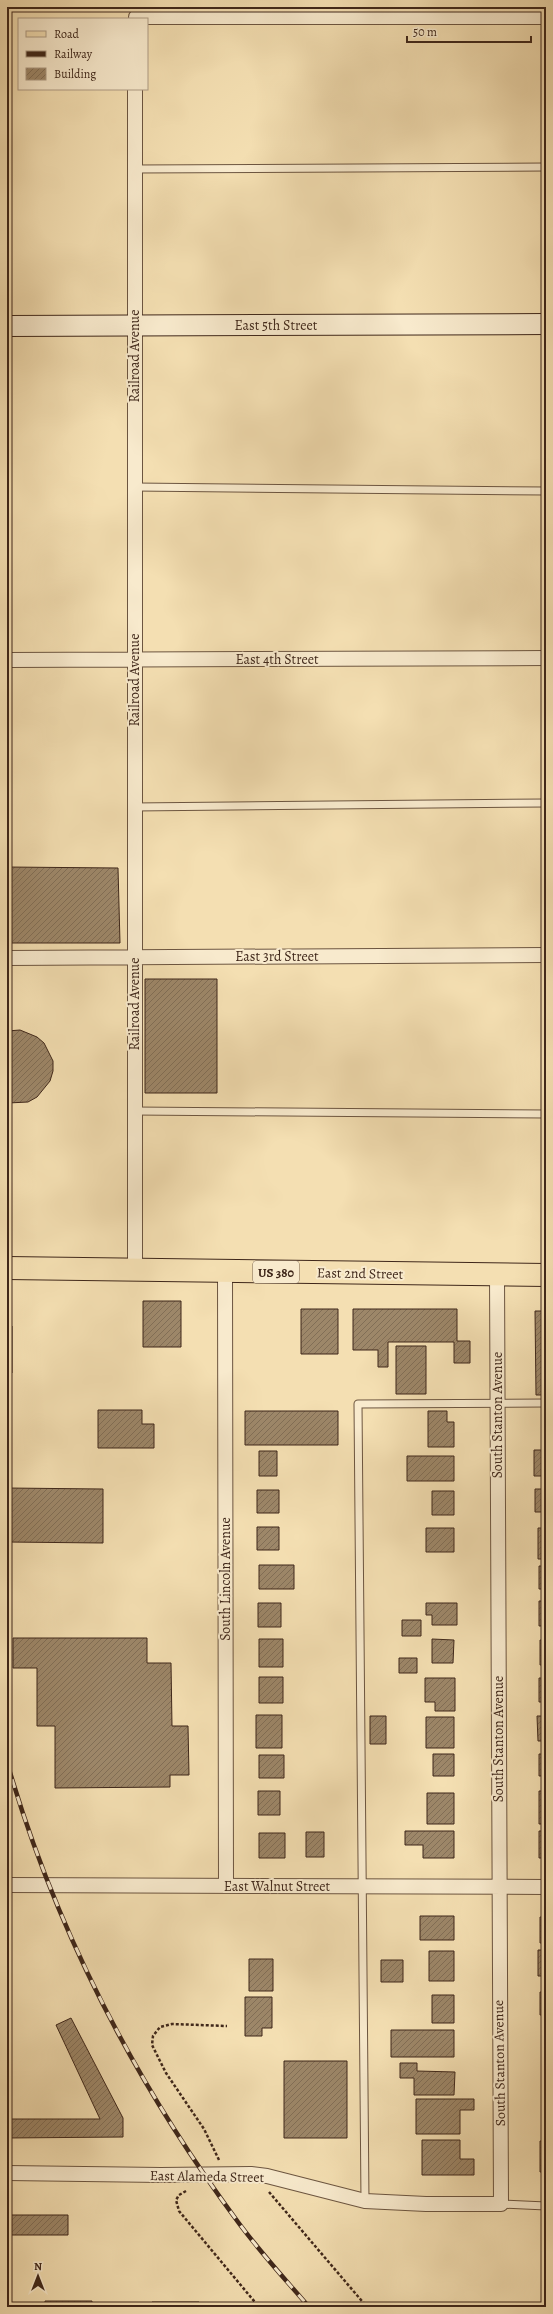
<svg xmlns="http://www.w3.org/2000/svg" width="553" height="2314" font-family="Alegreya,serif">
<defs>
<pattern id="building-hatch" width="6" height="6" patternUnits="userSpaceOnUse"><rect width="6" height="6" fill="#9d8769"/><path d="M-1 1l2-2M0 6l6-6M5 7l2-2" fill="none" stroke="#816e56"/></pattern>
</defs>
<rect width="100%" height="100%" fill="#f4dfb2"/>
<filter id="stains"><feTurbulence type="fractalNoise" baseFrequency=".005" numOctaves="4"/><feColorMatrix values="0 0 0 0 .2 0 0 0 0 .09 0 0 0 0 .02 0 0 0 .5 -.17"/></filter>
<radialGradient id="worn" r=".72"><stop offset=".6" stop-color="#630" stop-opacity="0"/><stop offset="1" stop-color="#630" stop-opacity=".3"/></radialGradient>
<!-- building -->
<path fill="url(#building-hatch)" stroke="#3f271a" d="M7,867L118,868L120,943H7Z
M145,979H217V1093H145Z
M20,1030L37,1037L44,1043L53,1061V1071L50,1081L37,1097L28,1102L8,1103L7,1031Z
M143,1301H181V1347H143Z
M301,1309H338V1354H301Z
M353,1309H457V1341H470V1363H454V1342H388V1367H378V1350H353Z
M535,1311H546V1395H536Z
M7,1326H12V1373H7Z
M396,1346H426V1394H396Z
M98,1410H142V1424H154V1448H98Z
M245,1411H338V1445H245Z
M428,1411H447V1422H454V1447H428Z
M534,1450H546V1476H534Z
M259,1451H277V1476H259Z
M407,1456H454V1481H407Z
M7,1488L103,1489V1543L7,1542Z
M535,1489H546V1512H535Z
M257,1490H279V1513H257Z
M432,1491H454V1515H432Z
M257,1527H279V1550H257Z
M426,1528H454V1552H426Z
M538,1528H546V1559H538Z
M259,1565H294V1589H259Z
M539,1566H546V1589H539Z
M539,1601H546V1626H539Z
M258,1603H281V1627H258Z
M426,1603H457V1625H432V1615H426Z
M402,1620H421V1636H402Z
M13,1638H147V1663H171L172,1726H188L189,1775H170V1787L55,1788V1726H37V1668H13Z
M259,1639H283V1667H259Z
M432,1639L454,1640L453,1663H432Z
M540,1640H546V1665H540Z
M399,1658H417V1673H399Z
M259,1677H283V1703H259Z
M425,1678H455V1711H435V1702H425Z
M539,1678H546V1702H539Z
M256,1715H282V1748H256Z
M370,1716H386V1744H370Z
M537,1716H546V1741H538Z
M426,1717H454V1748H426Z
M433,1754H454V1776H433Z
M539,1754H546V1776H539Z
M259,1755H284V1778H259Z
M258,1791H280V1815H258Z
M539,1791H546V1824H539Z
M427,1793H454V1824H427Z
M405,1831H454V1858H423V1845H405Z
M539,1831H546V1858H539Z
M306,1832H324V1857H306Z
M259,1833H285V1858H259Z
M7,1910H9L8,2019H7Z
M420,1916H454V1940H420Z
M540,1917H546V1943H540Z
M538,1950H546V1976H538Z
M429,1951H454V1981H429Z
M249,1959H273V1991H249Z
M381,1960H403V1982H381Z
M540,1992H546V2015H540Z
M432,1995H454V2023H432Z
M245,1997H272V2028H262V2036H245Z
M71,2018L123,2118V2137L7,2138V2119H100L56,2025Z
M391,2030H454V2057H391Z
M284,2061H347V2138H284Z
M400,2063H417V2071L455,2072L454,2095H414V2078H400Z
M416,2099H474V2110H460V2134H416Z
M422,2140H460V2159H474V2175H422Z
M540,2141H546V2172H540Z
M7,2215H68V2235H7Z
M45,2301H92V2307H45Z
M152,2302H199V2307H152Z"/>
<g fill="none" stroke-linecap="round" stroke-linejoin="round">
<defs>
<path id="lane" d="M135,169L546,167
M134,487L546,491
M134,807L546,803
M134,1111L546,1114
M365,2201L358,1404L546,1403
M501,2204L546,2206"/>
<path id="street" d="M136,17H546
M7,660L546,658
M7,958L546,955
M135,1270V89
M225,1272L226,1886
M7,1885L546,1887
M7,2173L161,2175L251,2174L267,2176L365,2201L426,2204H501L497,1274"/>
<path id="secondary" d="M7,326L546,324"/>
<path id="primary" d="M7,1268L546,1275"/>
</defs>
<!-- lane casing -->
<use href="#lane" stroke="#6c5540" stroke-width="9"/>
<!-- street casing -->
<use href="#street" stroke="#6c5540" stroke-width="16"/>
<!-- secondary casing -->
<use href="#secondary" stroke="#3f271a" stroke-width="22"/>
<!-- primary casing -->
<use href="#primary" stroke="#3f271a" stroke-width="24"/>
<!-- path -->
<path stroke="#3f271a" stroke-width="2.5" stroke-dasharray="3 2" stroke-linecap="butt" d="M219,2160L204,2129L166,2073L152,2045L153,2036L160,2027L172,2024L227,2026
M186,2191L179,2195L176,2200L179,2211L259,2307
M269,2192L367,2307"/>
<!-- lane -->
<use href="#lane" stroke="#f8eacd" stroke-width="7"/>
<!-- street -->
<use href="#street" stroke="#f8eacd" stroke-width="14"/>
<!-- secondary -->
<use href="#secondary" stroke="#f8eacd" stroke-width="20"/>
<!-- primary -->
<use href="#primary" stroke="#f4dfb2" stroke-width="22"/>
<defs>
<path id="rail" d="M7,1762C55,1928 136,2084 238,2222C260,2252 285,2279 309,2307"/>
</defs>
<!-- rail casing -->
<use href="#rail" stroke="#3f271a" stroke-width="4.5"/>
<!-- rail -->
<use href="#rail" stroke="#f8eacd" stroke-width="3" stroke-dasharray="9" stroke-linecap="butt"/>
</g>
<g text-anchor="middle" stroke-width="4" stroke-linejoin="round" paint-order="stroke">
<!-- shield labels -->
<rect fill="#f8eacd" stroke="#766250" stroke-width="1" x="253" y="1261" width="46" height="22" rx="3"/>
<g font-size="13" font-weight="bold" fill="#3f271a">
<text x="276" y="1277">US 380</text>
</g>
<!-- street labels -->
<g font-size="14" fill="#3f271a" stroke="#f8eacd">
<text x="276" y="330">East 5th Street</text>
<text transform="translate(134 356) rotate(-90)" y="5">Railroad Avenue</text>
<text x="277" y="664">East 4th Street</text>
<text transform="translate(134 680) rotate(-90)" y="5">Railroad Avenue</text>
<text x="277" y="961">East 3rd Street</text>
<text transform="translate(134 1004) rotate(-90)" y="5">Railroad Avenue</text>
<text transform="translate(360 1273) rotate(1)" y="5">East 2nd Street</text>
<text transform="translate(497 1415) rotate(-90)" y="5">South Stanton Avenue</text>
<text transform="translate(225 1579) rotate(-90)" y="5">South Lincoln Avenue</text>
<text transform="translate(498 1739) rotate(-90)" y="5">South Stanton Avenue</text>
<text x="277" y="1891">East Walnut Street</text>
<text transform="translate(499 2063) rotate(-91)" y="5">South Stanton Avenue</text>
<text transform="translate(207 2176) rotate(1)" y="5">East Alameda Street</text>
</g>
</g>
<!-- margin -->
<rect width="553" height="2314" fill="none" stroke="#f4dfb2" stroke-width="24"/>
<rect x="8" y="8" width="537" height="2298" fill="none" stroke="#3f271a" stroke-width="2"/>
<rect x="12" y="12" width="529" height="2290" fill="none" stroke="#3f271a"/>
<!-- legend -->
<rect x="18" y="18" width="130" height="72" fill="#f8eacd" stroke="#ae9c85"/>
<rect x="26" y="31" width="20" height="6" fill="#f4dfb2" stroke="#ae9c85"/>
<text x="54" y="38" font-size="12" fill="#3f271a">Road</text>
<rect x="26" y="51" width="20" height="6" fill="#3f271a" stroke="#ae9c85"/>
<text x="54" y="58" font-size="12" fill="#3f271a">Railway</text>
<rect x="26" y="68" width="20" height="12" fill="url(#building-hatch)" stroke="#ae9c85"/>
<text x="54" y="78" font-size="12" fill="#3f271a">Building</text>
<!-- north arrow -->
<g transform="translate(38 2276)" stroke="#f8eacd" stroke-width="3" paint-order="stroke">
<path d="M0-3L7 15L0 10L-7 15Z" fill="#3f271a"/>
<text y="-6" font-size="11" font-weight="bold" text-anchor="middle" fill="#3f271a">N</text>
</g>
<!-- scale -->
<path d="M407 36v6h124v-6" fill="none" stroke="#3f271a" stroke-width="2"/>
<text x="413" y="36" font-size="12" fill="#3f271a" stroke="#f8eacd" stroke-width="3" paint-order="stroke">50 m</text>
<rect width="100%" height="100%" filter="url(#stains)"/>
<rect width="100%" height="100%" fill="url(#worn)"/>
</svg>
